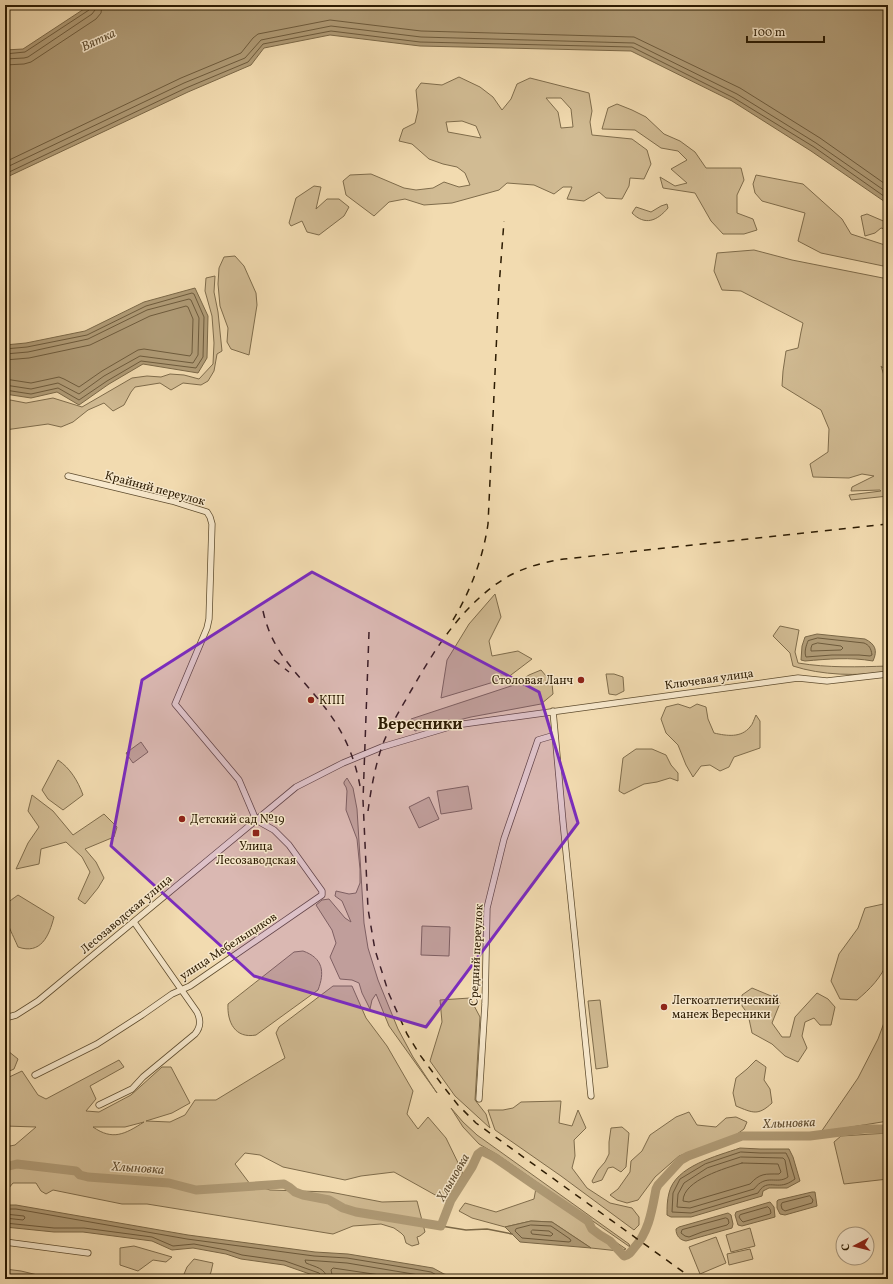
<svg xmlns="http://www.w3.org/2000/svg" width="893" height="1284" font-family="Vollkorn,serif">
<rect width="100%" height="100%" fill="#f2dbb0"/>
<filter id="stains"><feTurbulence type="fractalNoise" baseFrequency=".005" numOctaves="4"/><feColorMatrix values="0 0 0 0 .2 0 0 0 0 .09 0 0 0 0 .02 0 0 0 .5 -.17"/></filter>
<radialGradient id="worn" r=".72"><stop offset=".6" stop-color="#630" stop-opacity="0"/><stop offset="1" stop-color="#630" stop-opacity=".3"/></radialGradient>
<!-- green -->
<path fill="#d1bb93" stroke="#7f6c4b" fill-rule="evenodd" d="M459,77L480,87L493,97L502,110L511,99L517,84L530,78L589,93L592,111L590,122L592,135L632,139L647,150L651,164L644,179L630,178L629,186L622,199L606,198L599,192L584,201L567,199L572,187H563L554,194L534,185L507,183L499,190L452,203L424,205L405,199L389,202L374,216L346,195L343,181L350,175L371,174L404,188L416,190L433,188L444,182L459,187L470,185L465,173L457,167L443,164L429,159L412,144L399,141L403,129L415,123L418,110L416,90L421,83L442,85ZM546,98H561L571,109L573,127L561,128L558,112ZM462,121L476,126L481,138L448,132L446,122Z
M617,104L632,110L646,117L664,134L680,141L695,152L706,168H741L744,180L737,195V213L753,219L757,230L744,234H723L711,221L695,193L663,188L660,177L675,186L687,183L671,169L687,160L678,151L661,148L635,130L602,129L608,108Z
M756,175L803,184L842,219L851,234L888,246V267L821,253L798,241L805,213L762,201L755,193L753,184Z
M314,186L321,187L316,209L327,199H339L349,207L344,216L319,235L307,232L302,221L291,226L289,223L296,198Z
M667,204L668,208C657,221 645,226 632,213L636,207L651,212L661,206Z
M867,214L888,223V230L881,228L875,233L865,236L861,216Z
M754,250L792,260L888,279V372L881,366L888,388V496L851,500L849,495L881,491L880,490L851,491L852,487L874,476L862,474L849,478L813,477L810,464L828,452L829,429L821,410L782,386L783,371L786,351L798,348L801,332L803,323L741,291L722,290L714,271L717,253Z
M235,256L244,266L256,293L257,305L249,355L231,349L227,342L228,328L220,306L218,284L219,268L224,257Z
M215,276L214,292L218,312L222,351L217,354L214,371L208,381L201,385L183,383L171,390L160,383L135,387L131,392L124,405L113,411L104,403L88,410L73,422L61,427L48,424L5,430V399L26,403L53,398L82,407L132,378L147,376L161,377L170,374L184,375L199,379L213,364L214,343L212,316L205,291L206,278Z
M495,594L501,617L489,641L492,656L518,651L532,659L507,678L441,698L447,660L469,624Z
M780,626L799,630L795,652L798,663C828,668 858,667 888,666V671C860,677 820,675 793,666L790,653L773,636Z
M541,670L552,683L553,694L541,704L471,717L415,731L412,727L411,719L514,685L529,675Z
M606,674H614L623,677L624,691L616,695L609,694Z
M678,704L690,708L697,704L706,707L708,719L714,733C727,736 741,738 750,727C753,724 754,719 756,715L760,721V748L734,757L729,767L720,771L710,765L701,766L693,777L686,765L678,745L666,733L661,719L666,707Z
M141,742L148,752L133,763L126,753Z
M636,749H652L666,755L671,765L678,773V781L670,778L657,782L644,784L624,794L619,791L623,758Z
M58,760C70,768 78,781 83,795L63,810L48,799L42,790Z
M347,778L353,788L357,809L364,923L368,948L378,980L398,1029L413,1057L437,1093L389,1026L376,994L372,1000L370,1009L362,993L359,983L352,980L340,979L330,957L336,943L332,930L316,905L322,900L329,899L345,918L351,922L342,901L335,896L336,891L349,894L356,893L360,883V869L357,839L346,810L347,791L346,787L344,784V782Z
M468,786L472,809L441,814L437,791Z
M32,795L53,811L73,835L104,814L117,827L114,837L85,849L96,862L104,878L98,888L85,904L78,899L90,872L82,857L66,842L41,849L39,864L16,869L28,843L39,827L28,811Z
M429,797L439,819L419,828L409,807Z
M18,895L54,917C49,936 41,955 18,947C14,937 1,914 6,905C9,901 14,898 18,895Z
M888,903V961C881,978 870,989 857,1000L840,999L831,981L839,954L858,928L865,908Z
M422,926L450,927L449,956L421,955Z
M303,951C323,958 325,972 318,990L256,1035C235,1039 227,1022 228,1004L294,952Z
M333,986H352L366,1018L387,1046L413,1091L407,1114L418,1129L428,1117L446,1138L463,1173L446,1201L394,1172L361,1176L345,1180L283,1167L260,1155L245,1153L235,1164L250,1184L270,1190L330,1192L382,1202L417,1201L425,1232L420,1236L417,1237L419,1244L412,1246L406,1243L404,1236L401,1233L394,1228L381,1224L353,1226L333,1234L147,1204H122L53,1190L46,1194L41,1191L36,1183H13L8,1189L5,1190V1147L15,1145L36,1127L5,1126V1079L22,1071L38,1095L46,1099L119,1060L124,1067L90,1086L96,1099L86,1111L99,1112L131,1095L162,1067H171L190,1103L172,1113L146,1121L170,1122L185,1115L195,1100H216L285,1058L276,1033L279,1027ZM144,1122C125,1134 113,1141 93,1127H125Z
M752,988L776,998L780,1003L772,1023L782,1037H790L795,1017L817,993L828,999L835,1007L831,1025H820L814,1018L805,1022L802,1036L807,1048L798,1062L785,1056L772,1044L752,1033L748,1014L742,1006V995Z
M470,998L480,1017L475,1100L486,1114L490,1128L455,1096L430,1061L442,1022L440,1000Z
M600,1000L608,1067L596,1069L588,1001Z
M888,1012V1121L821,1132L858,1078L878,1039Z
M8,1051L18,1059L14,1069L5,1073V1054Z
M756,1060L766,1067L764,1080L770,1089L772,1103C758,1116 753,1113 736,1106L733,1093L736,1078L747,1069Z
M561,1101L559,1123L572,1126L578,1110L586,1128L574,1140L575,1156L572,1168L587,1188L610,1203L632,1208L639,1217V1225L634,1230L561,1176L495,1130L488,1110H503L513,1108L521,1102Z
M451,1108L463,1122L477,1135L629,1244L630,1247L498,1155L479,1144L463,1127Z
M689,1112L697,1125L716,1127L726,1118L736,1117L747,1122L744,1129L733,1137L679,1156L655,1177L638,1200L627,1203L617,1200L610,1195L618,1189L630,1172L631,1161L642,1151L650,1135L676,1117Z
M622,1127L629,1133L626,1167L621,1172L613,1167L608,1168L602,1180L593,1183L592,1181L598,1170L605,1162L609,1154V1142L611,1128Z
M888,1133V1179L844,1184L834,1142L841,1136Z
M536,1188L626,1249L619,1251L591,1248L552,1222L531,1221L505,1227L472,1218L459,1211L465,1203L496,1212L534,1199Z
M750,1228L755,1246L731,1252L726,1235Z
M716,1237L726,1263L700,1274L689,1247Z
M134,1246L172,1257L166,1262L153,1260L138,1271L120,1265V1248Z
M750,1249L753,1259L729,1265L727,1254Z
M194,1259L213,1263L211,1272L208,1279H182L187,1267Z
M5,1269L21,1271L54,1279H5Z"/>
<!-- water -->
<path fill="#af9a75" stroke="#7b6847" d="M90,5H888V204L811,151L732,101L631,51L420,46L330,35L264,48L251,65L188,92L5,178V50L23,49Z
M195,288L208,316L207,358L198,373L143,364L109,384L79,405L57,392L31,398L5,394V345L26,343L85,331L144,302Z
M817,634L865,639C875,644 878,650 873,661C850,657 828,659 805,661L801,660L802,646L805,637Z
M740,1148L760,1149H789L793,1157L800,1181L787,1188H769L763,1191L762,1196L691,1217H671L667,1215C667,1208 667,1200 669,1193C675,1166 717,1156 740,1148Z
M812,1192H815L817,1206L785,1215L780,1214L777,1208V1201L778,1200Z
M770,1202L774,1207L775,1217L742,1226L738,1225L735,1215L736,1212Z
M5,1205H16L188,1235L315,1252L348,1254L415,1265L433,1268L444,1274L456,1277V1279H324L284,1265L241,1259L226,1254L193,1248L172,1250L152,1241L83,1232H54L5,1227Z
M728,1213L731,1215L733,1224L732,1228L686,1241C680,1240 676,1236 676,1229L679,1227Z
M531,1221L552,1222L591,1248L520,1242L505,1227Z"/>
<g fill="none" stroke-linecap="round" stroke-linejoin="round">
<!-- shore -->
<path stroke="#6e5b3c" stroke-width="1" d="M5,54L25,52L89,10L91,5
M5,59L24,58L28,57L92,14L95,10L96,5
M5,65L24,64L31,62L96,19L101,13L102,5
M5,162L181,78L241,53L253,38L258,34L330,20L421,31L634,37L740,88L820,138L888,186
M5,168L184,83L245,58L261,40L331,26L421,37L634,43L737,94L816,143L888,193
M5,174L186,88L248,62L263,44L331,31L420,42L632,47L734,98L814,147L888,199
M5,349L27,347L87,335L146,306L192,293L194,294L204,317L203,357L196,368L141,361L107,381L79,400L58,388L31,394L5,390
M5,354L28,352L88,339L147,310L189,299L191,300L199,318L198,355L193,363L140,356L104,376L79,394L58,383L31,389L5,385
M5,360L29,358L90,345L150,316L186,306L188,307L193,319L192,353L190,356L144,349L138,350L102,371L79,387L64,379L59,377L31,383L5,379
M818,638L864,643C869,645 871,648 872,655L870,656L859,655H832L806,657C804,652 806,646 808,641Z
M818,643L841,646L843,648L841,650L811,651V648L812,645Z
M741,1152L760,1153H786L789,1159L795,1179C792,1181 789,1183 786,1184C774,1188 766,1179 758,1193L691,1213L672,1212L673,1193L680,1179L705,1164Z
M741,1157L783,1158L785,1160L788,1177C777,1185 766,1173 754,1189L690,1208L677,1207L678,1194L684,1183L707,1168Z
M742,1163L778,1164L781,1172L779,1174C765,1174 760,1173 750,1184L689,1202L683,1201C683,1180 726,1168 742,1163Z
M810,1196L813,1200L812,1203L785,1211L782,1209L781,1205L782,1203Z
M768,1207L770,1209L771,1213L770,1214L743,1222L741,1220L739,1217L740,1215Z
M5,1209H16L187,1239L314,1256L347,1258L414,1269L431,1272L442,1278L447,1279
M5,1214L24,1216L25,1218L23,1220L5,1218
M726,1218L728,1219L729,1223L727,1225L702,1232L689,1237L685,1236L681,1233L682,1230Z
M5,1223L54,1228H84L152,1237L173,1246L194,1244L226,1250L242,1255L285,1261L319,1273L322,1276V1279
M531,1225L551,1226L570,1239L571,1241L569,1242L522,1238L515,1231L516,1229Z
M533,1230L549,1231L553,1234L551,1236L532,1234L531,1232Z
M327,1279C326,1268 315,1267 306,1263L305,1260L347,1263L413,1274L430,1277L434,1279
M333,1279L331,1270L333,1268L407,1279"/>
<!-- stream -->
<path stroke="#7b6847" stroke-width="1.5" d="M441,1226L466,1230L487,1229L512,1234"/>
<!-- river -->
<path stroke="#af9a75" stroke-width="9" d="M5,1167L17,1164L51,1168L76,1171L80,1175L88,1177L169,1183L196,1190L284,1184L289,1187L295,1192L303,1195L329,1200L343,1208L356,1212L441,1226L451,1200L472,1167L478,1154L482,1151L494,1157L533,1184L588,1221L592,1229L600,1235L610,1241L624,1256C629,1255 631,1252 634,1248C649,1232 652,1210 656,1189L658,1185L681,1160L688,1156L742,1136H810L864,1129H888"/>
<defs>
<path id="minor" d="M68,476L172,501L207,512L210,517L212,524L209,619L207,628L175,704L239,780L256,820
M553,711L563,822L591,1096
M5,1018L16,1015L38,1001L296,787L343,763L382,747L456,725L798,678L827,681L888,674
M35,1075L97,1044L142,1015L172,994L190,986L322,895V891L289,845L274,830L256,820
M479,1099L485,1004L487,908L504,839L538,740L555,735
M99,1105L132,1089L143,1077L195,1034C201,1027 201,1020 197,1012L134,922
M5,1242L88,1253"/>
</defs>
<!-- minor casing -->
<use href="#minor" stroke="#5e4c2e" stroke-width="7"/>
<!-- minor -->
<use href="#minor" stroke="#f7e8cc" stroke-width="5.5"/>
<!-- rail -->
<path stroke="#2d1c03" stroke-width="1.5" stroke-dasharray="7 7" stroke-linecap="butt" d="M263,611C273,657 303,677 329,713C345,735 355,759 360,786
M453,620C471,590 483,558 488,524L499,287L504,221
M369,632L363,800L368,909L375,950L389,994L407,1034L420,1055L443,1086L458,1105L476,1123L693,1279
M274,660L289,672
M368,811C371,789 375,767 382,746C390,726 401,708 412,689C436,647 464,603 507,577C525,567 544,562 564,559L888,524"/>
</g>
<!-- marked area -->
<path fill="#7b2cbf" fill-opacity="0.2" stroke="#7b2cbf" stroke-width="3" stroke-linejoin="round" d="M312,572L539,692L578,823L426,1027L254,976L111,846L142,680Z"/>
<!-- markers -->
<g fill="#8f2418" stroke="#f7e8cc" stroke-width="1.5">
<circle cx="581" cy="680" r="4"/>
<circle cx="311" cy="700" r="4"/>
<circle cx="182" cy="819" r="4"/>
<rect x="252" y="829" width="8" height="8" rx="2"/>
<circle cx="664" cy="1007" r="4"/>
</g>
<g text-anchor="middle" stroke-width="3" stroke-linejoin="round" paint-order="stroke">
<!-- street labels -->
<g font-size="12" fill="#2d1c03" stroke="#f7e8cc">
<text transform="translate(155 488) rotate(15)" y="4">Крайний переулок</text>
<text transform="translate(709 679) rotate(-8)" y="4">Ключевая улица</text>
<text transform="translate(126 914) rotate(-40)" y="4">Лесозаводская улица</text>
<text transform="translate(228 946) rotate(-33)" y="4">улица Мебельщиков</text>
<text transform="translate(476 955) rotate(-87)" y="4">Средний переулок</text>
</g>
<!-- poi labels -->
<g font-size="12" fill="#2d1c03" stroke="#f7e8cc" text-anchor="start">
<text x="573" y="684" text-anchor="end">Столовая Ланч</text>
<text x="319" y="704">КПП</text>
<text x="190" y="823">Детский сад №19</text>
<text x="256" y="850" text-anchor="middle">Улица<tspan x="256" dy="14">Лесозаводская</tspan></text>
<text x="672" y="1004">Легкоатлетический<tspan x="672" dy="14">манеж Вересники</tspan></text>
</g>
<!-- water labels -->
<g font-size="13" font-style="italic" fill="#614e31" stroke="#f7e8cc">
<text transform="translate(98 39) rotate(-25)" y="5">Вятка</text>
<text transform="translate(789 1122) rotate(-2)" y="5">Хлыновка</text>
<text transform="translate(138 1167) rotate(4)" y="5">Хлыновка</text>
<text transform="translate(452 1177) rotate(-60)" y="5">Хлыновка</text>
</g>
<!-- district labels -->
<g font-size="16" font-weight="bold" fill="#2d1c03" stroke="#f7e8cc">
<text x="420" y="729">Вересники</text>
</g>
</g>
<!-- margin -->
<rect width="893" height="1284" fill="none" stroke="#f2dbb0" stroke-width="20"/>
<rect x="6" y="6" width="881" height="1272" fill="none" stroke="#2d1c03" stroke-width="2"/>
<rect x="10" y="10" width="873" height="1264" fill="none" stroke="#2d1c03"/>
<!-- north arrow -->
<g transform="translate(855 1246) rotate(263)"><circle r="19" fill="#f7e8cc" stroke="#a6967c"/>
<path d="M0-3L7 15L0 10L-7 15Z" fill="#8f2418"/>
<text y="-6" font-size="11" font-weight="bold" text-anchor="middle" fill="#2d1c03">С</text>
</g>
<!-- scale -->
<path d="M747 36v6h77v-6" fill="none" stroke="#2d1c03" stroke-width="2"/>
<text x="753" y="36" font-size="12" fill="#2d1c03" stroke="#f7e8cc" stroke-width="3" paint-order="stroke">100 m</text>
<rect width="100%" height="100%" filter="url(#stains)"/>
<rect width="100%" height="100%" fill="url(#worn)"/>
</svg>
